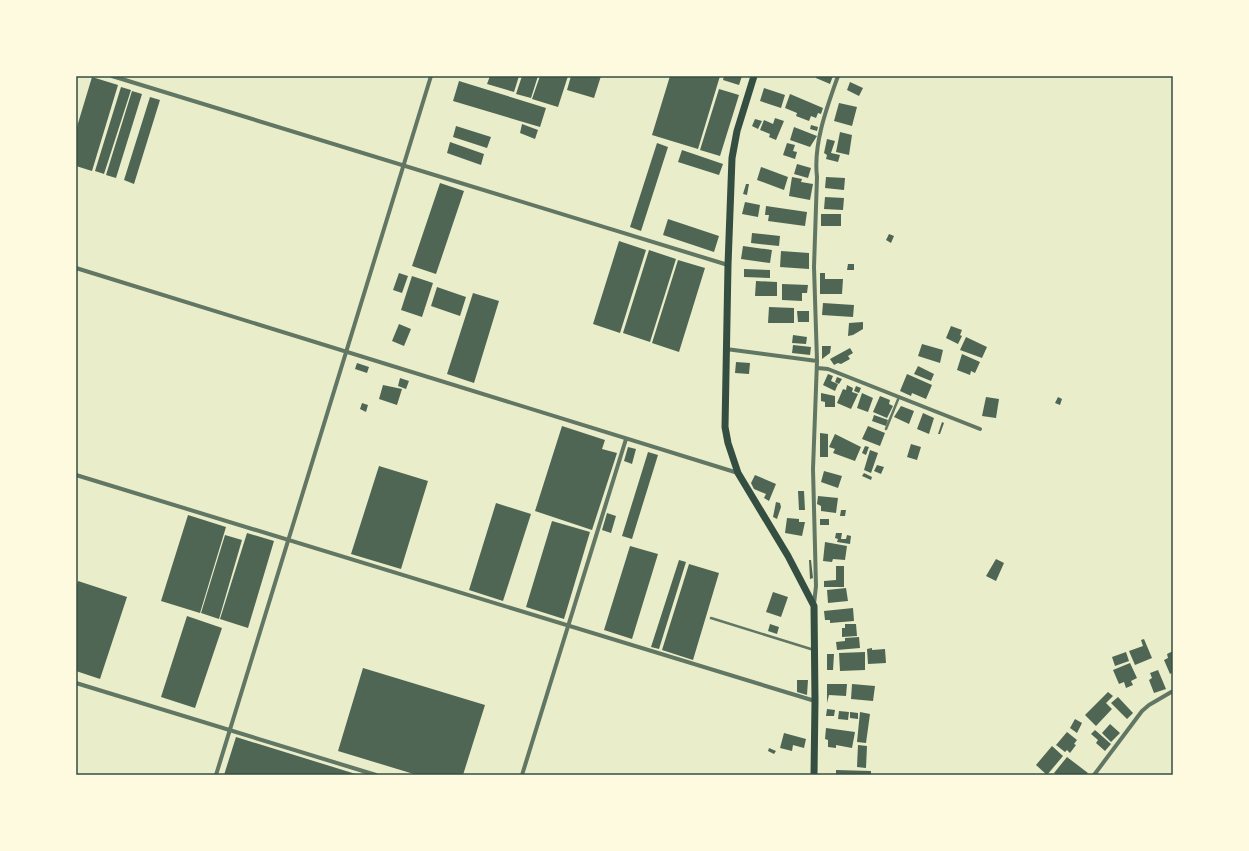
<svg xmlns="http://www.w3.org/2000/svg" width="1249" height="851" font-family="Roboto,sans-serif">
<rect width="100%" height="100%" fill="#e9edc9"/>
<!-- building -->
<path fill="#4f6655" d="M490,76H519L514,92L487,84Z
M522,76H538L531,98L516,94Z
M540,76H568L558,107L532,99Z
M571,76H601L594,98L567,90Z
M670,76H720L698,149L652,135Z
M724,76H742L739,85L723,80Z
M816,76H833L830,84L816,78Z
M92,77L118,85L92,171L76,166V130Z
M459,81L546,108L540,127L453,101Z
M850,82L863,88L859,96L847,90Z
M121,87L131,90L104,174L95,171Z
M764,88L785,95L781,108L760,101Z
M719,89L739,95L720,156L700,150Z
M132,91L142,94L116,178L106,175Z
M790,94L823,108L821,114L818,113L816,118L811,116L809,121L796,116L797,113L785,108Z
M150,97L160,100L134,184L124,180Z
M839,103L857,107L852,126L834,121Z
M775,118L784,121L776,140L769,137L770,134L760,130L764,120L773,124Z
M755,119L762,121L758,129L752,126Z
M522,124L538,130L535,139L520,133Z
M811,125L818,127L817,131L810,129Z
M456,126L491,137L487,148L453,137Z
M794,127L817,136L810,147L790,140Z
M840,132L852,135L849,155L836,152Z
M827,139L835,141L831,153L840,155L838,162L826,159L827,155L824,153Z
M450,142L484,154L481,165L447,153Z
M657,143L668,147L641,231L630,227Z
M787,143L795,145L793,151L797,152L795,159L783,155Z
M682,150L723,164L719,175L678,162Z
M797,164L811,168L808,178L794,174Z
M761,167L788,177L784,190L757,180Z
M792,177L802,179L801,182L813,184L810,200L789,196Z
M826,177L845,178L844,190L825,188Z
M440,183L464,191L436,274L412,266Z
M746,184H749L747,195L743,194Z
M825,197L844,198L843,210L824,209Z
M745,202L760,205L758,217L742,214Z
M766,206L807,212L805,226L768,221L769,215H765Z
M821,214H841V226H821Z
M668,219L719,236L714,252L663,235Z
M752,233L780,236L779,246L751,243Z
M889,234L894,236L891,243L886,240Z
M619,241L646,250L620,333L593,324Z
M743,246L772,250L770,263L741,259Z
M649,250L676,259L650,342L623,333Z
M781,251L809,253V269L780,267Z
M678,260L705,268L679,352L652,343Z
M848,264H854V270H847Z
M744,269L770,270V278L744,277Z
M399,273L408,276L402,293L393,290Z
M820,273H825V279H843L842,294H820Z
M412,276L433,283L422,317L401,310Z
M756,281L777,282V296H755Z
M782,284L808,285L807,293H802V301L782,300Z
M437,287L466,297L460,316L431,306Z
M473,293L499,301L474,383L447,374Z
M823,303L854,305L853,317L822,315Z
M769,307L794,308V323H768Z
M797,311H809V322H798Z
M863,322V329L853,335L848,336L849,323Z
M399,324L411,329L404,346L392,341Z
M951,326L962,330L960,335L962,336L958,344L946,338Z
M793,335L807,337L806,344L792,343Z
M966,337L987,347L982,358L960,350Z
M922,344L943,350L940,363L918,356Z
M793,345L811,347L810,355L792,353Z
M822,346H831L830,353L822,359Z
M850,348L853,353L848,356L850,359L841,364L838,363L834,365L830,359Z
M962,354L980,362L975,373L971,371L970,375L957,370Z
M736,362L750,363L749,374L735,373Z
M357,363L369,367L367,373L355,369Z
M918,366L934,374L931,381L914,374Z
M828,374L833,376L831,381L838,384L835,391L823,385Z
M907,374L932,385L926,399L912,393L911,396L900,391Z
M837,377L842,379L839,384L835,382Z
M400,378L409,381L406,389L398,386Z
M383,385L402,389L397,405L379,399Z
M847,385L853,388L852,392L858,394L851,409L837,403L843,389L846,390Z
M856,386L861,388L859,393L854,391Z
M821,393L835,396V407H825V402L821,401Z
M862,393L873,398L868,412L857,408Z
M880,396L890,400L889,404L893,406L887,418L873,412Z
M986,397L999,399L996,418L982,416Z
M1058,397L1062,399L1060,405L1055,403Z
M362,403L368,405L366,412L360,409Z
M901,406L914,411L909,424L894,417Z
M923,413L934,418L929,434L917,429Z
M874,415L888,420L886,426L872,421Z
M942,422L944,423L940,434H938Z
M562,426L605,440L602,449L617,453L592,530L535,511Z
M868,426L885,433L880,446L862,439Z
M820,433L828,434V457H820Z
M835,434L861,447L855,461L833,453L835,449L829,447Z
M911,444L921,447L917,460L907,457Z
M865,446L869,447L866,455L862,453Z
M628,447L636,449L632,464L624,461Z
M870,450L878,453L871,473L864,470Z
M648,452L658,455L632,539L622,536Z
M877,465L884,467L881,474L874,471Z
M379,466L428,481L401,569L351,554Z
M824,471L842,476L838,488L821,482Z
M864,473L872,477L871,480L862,476Z
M755,475L776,484L769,501L764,498L766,494L754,489L751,483Z
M798,491H804L805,510H799Z
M818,496L838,498L836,513L821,511V506L817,504Z
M776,502L780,503L781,507L777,519L773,517Z
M496,503L531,514L503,601L469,590Z
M841,510H846L845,516H840Z
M607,513L616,516L611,533L602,530Z
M188,515L226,527L200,613L161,601Z
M787,518L799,519V522H805L802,536L785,533Z
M820,519H829V525H820Z
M552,521L590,532L564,619L526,607Z
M247,533L274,541L248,628L220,619Z
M836,533H842L841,539H846L847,535L851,536L850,544L837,542L838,539L835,538Z
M225,535L242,540L219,619L201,613Z
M825,542L847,546L845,560L833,559L832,562L823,561Z
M630,546L658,554L632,639L604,630Z
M996,559L1004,563L996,581L986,576Z
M679,560L686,562L659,649L651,647Z
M809,560H811L813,578L810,579Z
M689,564L719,573L693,660L662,650Z
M836,566H844V587H824V581L836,580Z
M78,581L127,597L100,679L76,671V587Z
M846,588L848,601L828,603L827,590Z
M773,592L788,597L781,617L766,612Z
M853,608L854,621L830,623V620H825L824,611Z
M187,616L222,628L195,708L161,697Z
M770,624L779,627L777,634L768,631Z
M845,624H856L857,636L842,637V628H845Z
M859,637L860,648L837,650L836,642L845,641V638Z
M1144,639L1152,658L1135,665L1129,651L1143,646L1141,640Z
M872,648V650L885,649L886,663L868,664L867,649Z
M1173,651V672L1170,674L1164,660L1168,658L1167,654Z
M865,652V670L840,671L839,653Z
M1126,652L1129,661L1115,666L1112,657Z
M827,654H834L833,670H827Z
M1130,663L1137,678L1131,681L1133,685L1126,688L1124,682L1119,684L1113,670Z
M363,668L485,705L463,775H417L338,751Z
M1158,670L1166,689L1154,693L1149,680L1152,678L1150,673Z
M797,680H808L807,695L797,692Z
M827,684H847L846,696L829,695L827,703Z
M852,684L875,686L873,701L851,699Z
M1108,692L1113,696L1106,703L1112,709L1096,726L1085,715Z
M1118,697L1133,713L1127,719L1111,703Z
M827,709L835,710L834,716H826Z
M839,711L849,712L848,720L838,719Z
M850,712L858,713V719L850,718Z
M860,712L870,714L866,743L857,742Z
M1075,719L1082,723L1077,733L1070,728Z
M1110,724L1120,733L1111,742L1102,733Z
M826,728L855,732L852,748L836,745V748L828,747V740L825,739Z
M1095,730L1111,744L1105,751L1096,743L1098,740L1091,734Z
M1067,732L1077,740L1074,744L1076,745L1070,753L1067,750L1065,752L1056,745Z
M784,733L806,739L804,748L793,745L792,751L780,748Z
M236,737L359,775H224Z
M858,745L867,746L866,768L857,767Z
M1052,746L1063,756L1047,775L1036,765Z
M769,748L776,751L774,754L768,751Z
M1067,757L1088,773L1086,775H1057L1054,773Z
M836,770L871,771V775H836Z"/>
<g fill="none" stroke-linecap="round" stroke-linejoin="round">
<!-- service -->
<path stroke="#617663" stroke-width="2.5" d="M886,429L899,397
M711,618L814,650"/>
<!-- minor -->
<path stroke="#617663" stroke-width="4" d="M112,76L728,265
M76,268L738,473
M726,349L817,361
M817,368L828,369L980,429
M76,475L815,701
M814,604L816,586L813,469L817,361L814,267L817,177C813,144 827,107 838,76
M76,683L376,775
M216,775L431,76
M522,775L626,439
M1094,775L1142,711L1149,705L1173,691"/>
<!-- secondary -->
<path stroke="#344e41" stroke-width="7" d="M754,76L737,131L732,158L728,265L725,427L728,443L738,473L788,556L814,606L815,701L814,775"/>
</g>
<!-- border -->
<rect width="1249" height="851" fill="none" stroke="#fefae0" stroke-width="154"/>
<rect x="77" y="77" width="1095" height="697" fill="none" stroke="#344e41" stroke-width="1.5"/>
</svg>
